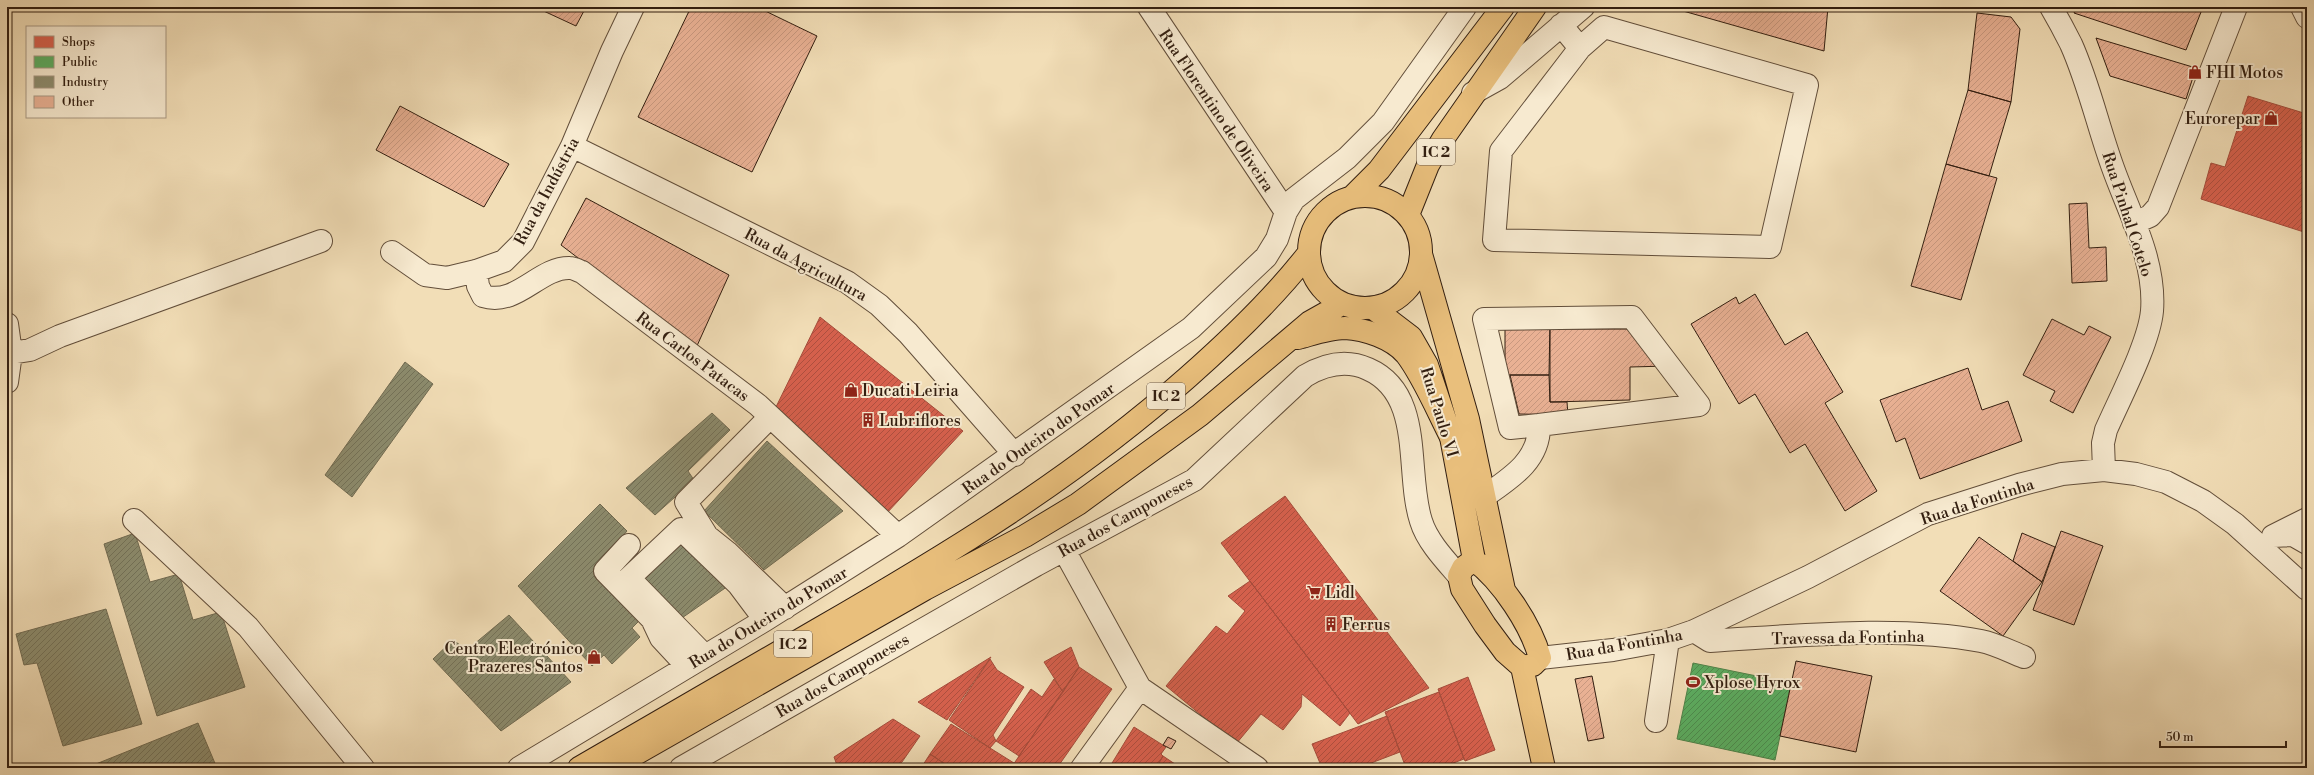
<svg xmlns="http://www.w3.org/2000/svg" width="2314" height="775" font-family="'Libre Bodoni',serif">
<defs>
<pattern id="shops-hatch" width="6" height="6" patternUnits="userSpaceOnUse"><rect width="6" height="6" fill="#d6604d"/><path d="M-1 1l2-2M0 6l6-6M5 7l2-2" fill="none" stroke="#ae4f3f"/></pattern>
<pattern id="public-hatch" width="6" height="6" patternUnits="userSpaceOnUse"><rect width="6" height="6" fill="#5aae61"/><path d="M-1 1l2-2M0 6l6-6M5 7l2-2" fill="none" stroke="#4b8d4f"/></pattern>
<pattern id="industry-hatch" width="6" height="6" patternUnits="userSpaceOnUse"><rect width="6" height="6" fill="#8c8c6e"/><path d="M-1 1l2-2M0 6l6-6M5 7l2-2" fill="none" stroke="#737259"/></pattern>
<pattern id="building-hatch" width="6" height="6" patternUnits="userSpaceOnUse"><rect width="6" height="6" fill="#e9b194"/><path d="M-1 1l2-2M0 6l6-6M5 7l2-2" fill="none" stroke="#c8987f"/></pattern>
</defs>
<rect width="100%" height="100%" fill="#f2deb7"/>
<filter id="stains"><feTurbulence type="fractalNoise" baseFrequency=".005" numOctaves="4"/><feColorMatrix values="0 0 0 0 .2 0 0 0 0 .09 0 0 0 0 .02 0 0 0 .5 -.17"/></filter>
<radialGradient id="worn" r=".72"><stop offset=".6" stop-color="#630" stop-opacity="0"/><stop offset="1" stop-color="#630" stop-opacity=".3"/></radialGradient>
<!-- shops -->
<path fill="url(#shops-hatch)" stroke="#a54c3b" d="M2248,96L2307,114V233L2201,199L2211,163L2225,167Z
M820,317L963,431L886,514L775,409Z
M1285,496L1429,688L1358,724L1221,543Z
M1250,581L1350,713L1340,726L1302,694L1301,707L1283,730L1261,714L1236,744L1166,686L1216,626L1227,634L1245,611L1228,596Z
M1071,647L1079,667L1063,692L1044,662Z
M991,657L947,720L918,702Z
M990,659L997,670L1024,687L993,735L996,741L990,748L949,720Z
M1079,667L1112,689L1057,768H1011Z
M1468,677L1495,750L1465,761L1438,689Z
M1054,679L1063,692L1019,756L996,741L1031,689L1042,697Z
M1439,692L1464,759L1440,768H1406L1385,712Z
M1387,716L1400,752L1358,768H1322L1312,744Z
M893,719L920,736L902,762L893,768H838L834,757Z
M951,724L990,748L1014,763L1011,768H951L930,754Z
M1134,727L1166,747L1161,754L1163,756L1156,768H1109Z
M930,754L951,768H921Z
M1163,756L1178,766L1177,768H1156Z"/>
<!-- public -->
<path fill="url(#public-hatch)" stroke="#4e8349" d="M1693,663L1791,683L1775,760L1677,739Z"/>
<!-- industry -->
<path fill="url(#industry-hatch)" stroke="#716b52" d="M405,362L433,384L352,497L325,475Z
M712,413L730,430L688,471L694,480L655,515L626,488Z
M767,441L843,511L764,570L704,511Z
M600,504L627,531L595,569L641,619L632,628L640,637L612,664L604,655L592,666L518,586Z
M135,533L150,582L179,574L193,620L221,612L245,687L157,716L104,544Z
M683,534L731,584L679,620L638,577Z
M106,609L142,724L63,746L37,663L24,665L16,634Z
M509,615L571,682L501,731L433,659L453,640L467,650Z
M198,723L217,768H86Z"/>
<!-- building -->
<path fill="url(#building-hatch)" stroke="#321e10" d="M535,7H586L576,26Z
M691,7H757L817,36L752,172L638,117Z
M1669,7H1828L1824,51Z
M2077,7H2203L2186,50L2074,13Z
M1977,13L2011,17L2020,29L2011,102L1968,90Z
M2096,38L2196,68L2186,99L2110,76Z
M1968,90L2011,102L1989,176L1946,164Z
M400,106L509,164L484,207L376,150Z
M1946,164L1997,178L1961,300L1911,286Z
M586,198L729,275L696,348L561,245Z
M2087,203L2089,248L2106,247L2107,281L2072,283L2069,204Z
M1755,294L1785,345L1807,332L1843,392L1825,403L1877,491L1845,511L1805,444L1790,453L1755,394L1739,404L1691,324L1736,297L1739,304Z
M2052,319L2084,335L2089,326L2111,337L2073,413L2050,401L2055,391L2023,375Z
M1505,322H1550L1549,375H1505Z
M1550,329H1636L1668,366L1630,367V400L1550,402Z
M1968,368L1982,410L2008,401L2022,441L1920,479L1905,438L1896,442L1880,400Z
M1510,375H1549L1550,402H1567L1568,415L1519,414Z
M2061,531L2103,546L2074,625L2033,610Z
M2022,533L2055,547L2042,582L2013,561Z
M1979,537L2042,582L2003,636L1940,591Z
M1796,661L1872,676L1856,752L1780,736Z
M1592,676L1604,738L1588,741L1575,679Z
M1168,737L1176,741L1171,749L1163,745Z"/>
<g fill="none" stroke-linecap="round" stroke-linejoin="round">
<defs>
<path id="minor" d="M1149,7L1286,212
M2051,7C2058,19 2065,32 2071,44C2089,84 2098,127 2113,168C2129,213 2156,261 2152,311C2149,343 2120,398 2106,430L2103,443L2104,470
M2302,7L2307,17
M1561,25L1580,48L1604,27L1807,85L1770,247L1494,240L1501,151L1580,48
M1473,93L1500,78L1583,7
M572,146L847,282L879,305L908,333L1015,455
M2134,223L2150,216L2158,207L2236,7
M392,252L425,275L447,278L476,271L504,261L523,242L572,146L612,51L633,7
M476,271L478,286L483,296C517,307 539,267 570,268C574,268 579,271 582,272L758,405L898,536
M7,324L11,353L7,382
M11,353L30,350L60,336L321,241
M770,417L686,502L707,536L727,552L785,608
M1485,496C1511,478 1540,460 1539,425L1699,405L1632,317L1484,319L1510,428L1539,425
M2307,519L2273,536L2293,535L2307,543
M134,520L248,627L363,768
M629,545L605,571L652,619L661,638L687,666
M1064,550L1140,688L1082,768
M1694,631L1710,641C1795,636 1899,625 1981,641C1996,644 2011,652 2024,657
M705,656L629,578L681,529L738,584L765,620
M1540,658L1613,650L1668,640L1694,631L1808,577L1928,514L2019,485L2062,474L2104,470L2136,474L2166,482L2203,501L2235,524L2307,589
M1140,688L1257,768
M1656,721L1668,640
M519,768L765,620L898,536L1191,328L1266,257L1277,239L1286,212L1294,199L1347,158L1383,122L1465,7
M681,768L1036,565L1194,480L1305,376C1325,364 1346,359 1368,369C1425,394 1405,472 1421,521C1427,541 1445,560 1459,576"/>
<path id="major" d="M1421,254L1468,419L1504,590
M1373,308L1411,337L1427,365L1451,437L1474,560C1502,581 1531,625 1540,658L1533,665L1522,667
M1474,560L1463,568L1459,576L1462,589L1485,625L1505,652L1522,667L1544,768"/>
<path id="highway" d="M1309 252a56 56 0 1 1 112 0a56 56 0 1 1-112 0Z
M1353,196L1379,170L1503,7
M1408,215L1428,165L1443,139L1535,7
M1298,338C1313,334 1330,328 1345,328C1365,329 1392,338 1406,354C1423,376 1438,412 1451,437
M579,768C658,722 738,676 817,630C949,554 1074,478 1188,377C1231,339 1273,299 1308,254
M611,768L925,589L1025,536L1078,504L1200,415L1310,322L1342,304"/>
</defs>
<!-- minor casing -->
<use href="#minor" stroke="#624e3a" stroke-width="24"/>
<!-- major casing -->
<use href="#major" stroke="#321e10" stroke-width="24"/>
<!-- highway casing -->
<use href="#highway" stroke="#321e10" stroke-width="24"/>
<!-- minor -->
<use href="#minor" stroke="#f7ead0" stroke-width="22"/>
<!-- major -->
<use href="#major" stroke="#e9bf7c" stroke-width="22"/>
<!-- highway -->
<use href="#highway" stroke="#e9bf7c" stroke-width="22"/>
</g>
<!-- icons -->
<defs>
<symbol id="shop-bare" viewBox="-9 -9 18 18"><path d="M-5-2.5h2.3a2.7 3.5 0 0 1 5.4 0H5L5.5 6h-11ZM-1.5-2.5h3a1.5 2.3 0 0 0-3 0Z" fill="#8f2418" stroke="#f7ead0" stroke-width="2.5" paint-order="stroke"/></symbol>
<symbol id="building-bare" viewBox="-9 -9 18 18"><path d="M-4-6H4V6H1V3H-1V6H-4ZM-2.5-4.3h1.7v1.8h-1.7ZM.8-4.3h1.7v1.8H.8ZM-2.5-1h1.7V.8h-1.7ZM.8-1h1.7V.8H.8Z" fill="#8f2418" stroke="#f7ead0" stroke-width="2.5" paint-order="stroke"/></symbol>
<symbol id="supermarket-bare" viewBox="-9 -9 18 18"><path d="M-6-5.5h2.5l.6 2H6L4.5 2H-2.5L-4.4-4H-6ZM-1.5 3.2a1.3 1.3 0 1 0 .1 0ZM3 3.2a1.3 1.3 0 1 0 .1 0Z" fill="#8f2418" stroke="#f7ead0" stroke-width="2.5" paint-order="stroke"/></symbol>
<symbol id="stadium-bare" viewBox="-9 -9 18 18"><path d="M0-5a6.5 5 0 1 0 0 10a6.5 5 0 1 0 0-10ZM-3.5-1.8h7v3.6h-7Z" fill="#8f2418" stroke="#f7ead0" stroke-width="2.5" paint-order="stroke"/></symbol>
</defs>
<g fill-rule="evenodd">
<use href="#shop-bare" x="2185" y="62" width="20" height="20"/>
<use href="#shop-bare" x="2261" y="108" width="20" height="20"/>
<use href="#shop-bare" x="841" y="380" width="20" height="20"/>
<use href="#building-bare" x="858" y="410" width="20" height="20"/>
<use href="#supermarket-bare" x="1304" y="582" width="20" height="20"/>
<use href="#building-bare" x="1321" y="614" width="20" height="20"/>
<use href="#shop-bare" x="584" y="647" width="20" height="20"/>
<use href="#stadium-bare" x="1683" y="672" width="20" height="20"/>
</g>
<g text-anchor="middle" stroke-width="4" stroke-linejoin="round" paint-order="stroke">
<!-- shield labels -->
<g fill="#f7ead0" stroke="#6d5b4a" stroke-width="1">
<rect x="1417" y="139" width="38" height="26" rx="3"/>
<rect x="1147" y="383" width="38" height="26" rx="3"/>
<rect x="774" y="631" width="38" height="26" rx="3"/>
</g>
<g font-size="15" font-weight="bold" fill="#321e10">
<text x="1436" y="157">IC 2</text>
<text x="1166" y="401">IC 2</text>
<text x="793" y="649">IC 2</text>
</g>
<!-- poi labels -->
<g font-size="16" fill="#321e10" stroke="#f7ead0" text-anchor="start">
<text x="2206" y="78">FHI Motos</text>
<text x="2260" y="124" text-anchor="end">Eurorepar</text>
<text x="862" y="396">Ducati Leiria</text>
<text x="879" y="426">Lubriflores</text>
<text x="1325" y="598">Lidl</text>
<text x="1342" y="630">Ferrus</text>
<text x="583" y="654" text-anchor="end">Centro Electrónico<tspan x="583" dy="18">Prazeres Santos</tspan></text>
<text x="1704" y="688">Xplose Hyrox</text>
</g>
<!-- street labels -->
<g font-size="16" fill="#321e10" stroke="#f7ead0">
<text transform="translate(1217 110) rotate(56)" y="6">Rua Florentino de Oliveira</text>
<text transform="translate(546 191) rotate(-62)" y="6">Rua da Indústria</text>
<text transform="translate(2128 214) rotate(72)" y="6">Rua Pinhal Cotelo</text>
<text transform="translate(806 264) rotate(28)" y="6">Rua da Agricultura</text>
<text transform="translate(693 356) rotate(37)" y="6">Rua Carlos Patacas</text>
<text transform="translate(1440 412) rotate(73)" y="6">Rua Paulo VI</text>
<text transform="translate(1038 438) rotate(-35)" y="6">Rua do Outeiro do Pomar</text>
<text transform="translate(1977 501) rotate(-18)" y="6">Rua da Fontinha</text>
<text transform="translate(1125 516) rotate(-29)" y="6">Rua dos Camponeses</text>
<text transform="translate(768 617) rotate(-31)" y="6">Rua do Outeiro do Pomar</text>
<text transform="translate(1848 637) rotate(-1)" y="6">Travessa da Fontinha</text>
<text transform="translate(1624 644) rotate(-10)" y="6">Rua da Fontinha</text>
<text transform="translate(842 675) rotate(-30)" y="6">Rua dos Camponeses</text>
</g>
</g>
<!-- margin -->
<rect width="2314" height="775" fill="none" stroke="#f2deb7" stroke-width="24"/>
<rect x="8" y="8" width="2298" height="759" fill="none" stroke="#321e10" stroke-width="2"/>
<rect x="12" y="12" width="2290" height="751" fill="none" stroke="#321e10"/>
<!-- legend -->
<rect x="26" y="26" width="140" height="92" fill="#f7ead0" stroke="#a89883"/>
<rect x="34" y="36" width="20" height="12" fill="#d6604d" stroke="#a89883"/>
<text x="62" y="46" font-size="12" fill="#321e10">Shops</text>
<rect x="34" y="56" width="20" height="12" fill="#5aae61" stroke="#a89883"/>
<text x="62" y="66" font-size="12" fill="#321e10">Public</text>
<rect x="34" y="76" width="20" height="12" fill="#8c8c6e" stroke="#a89883"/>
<text x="62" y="86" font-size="12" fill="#321e10">Industry</text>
<rect x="34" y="96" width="20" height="12" fill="#e9b194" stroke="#a89883"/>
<text x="62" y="106" font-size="12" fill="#321e10">Other</text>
<!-- scale -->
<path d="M2160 741v6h126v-6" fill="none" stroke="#321e10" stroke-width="2"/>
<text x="2166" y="741" font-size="12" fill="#321e10" stroke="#f7ead0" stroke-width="3" paint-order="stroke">50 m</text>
<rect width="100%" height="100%" filter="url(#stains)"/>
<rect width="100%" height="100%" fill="url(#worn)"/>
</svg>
